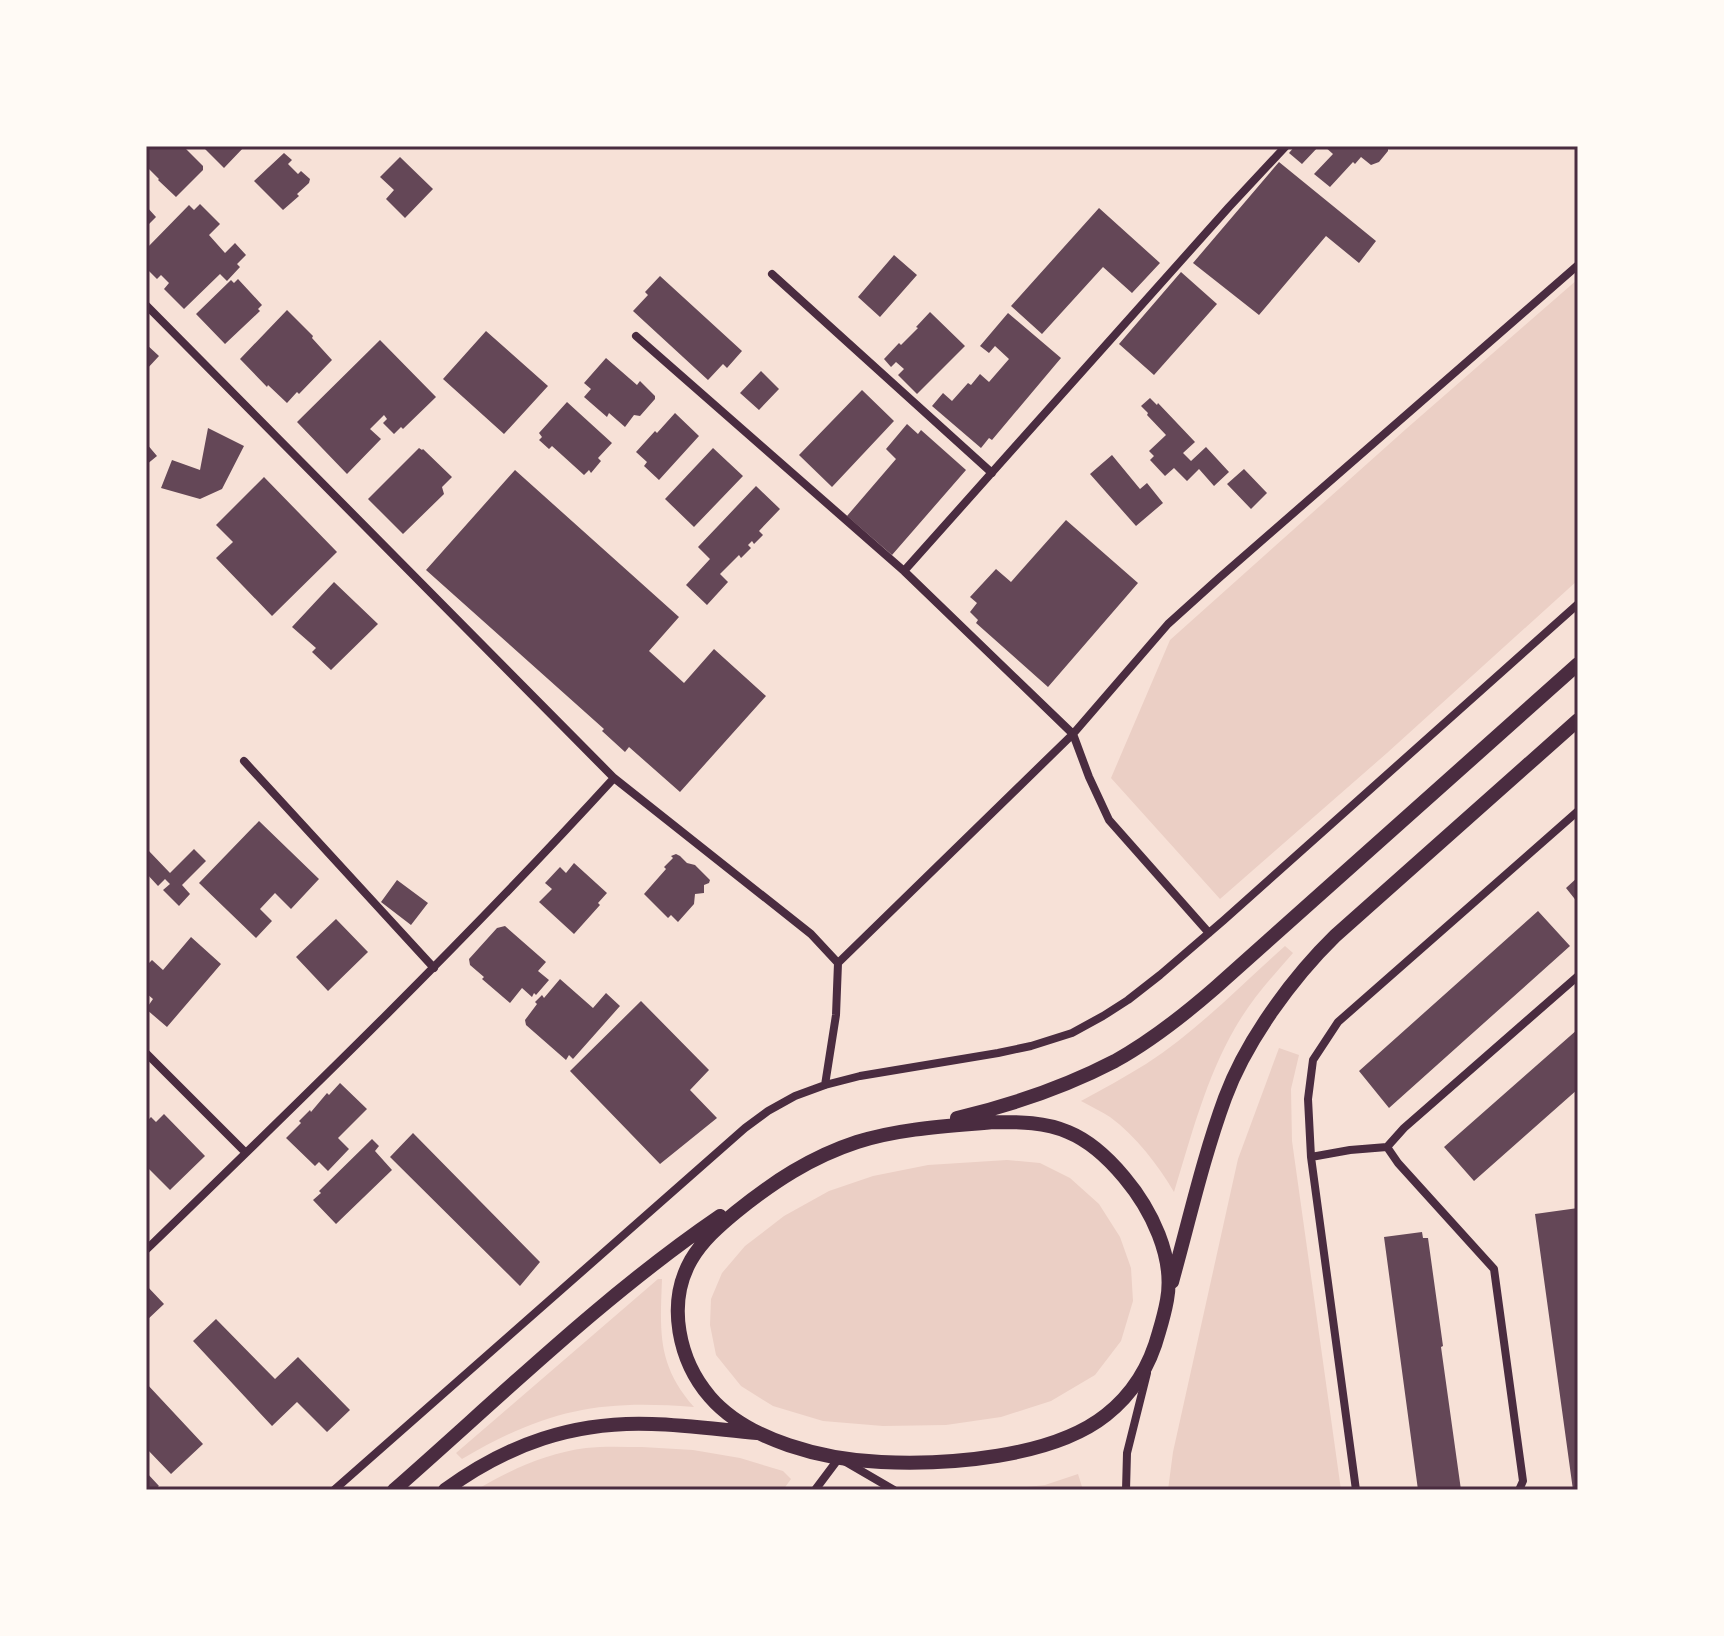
<svg xmlns="http://www.w3.org/2000/svg" width="1724" height="1636" font-family="Spectral,serif">
<rect width="100%" height="100%" fill="#f7e1d7"/>
<!-- green -->
<path fill="#ebcfc5" d="M1578,279V580L1387,753L1220,899L1111,778L1170,640L1406,429Z
M1285,946L1293,953C1272,977 1251,1000 1235,1028C1206,1078 1191,1137 1174,1192C1158,1165 1136,1136 1110,1117C1101,1111 1090,1106 1081,1101C1103,1089 1125,1077 1146,1064C1197,1031 1240,986 1285,946Z
M1279,1048L1299,1055L1291,1089L1292,1141L1341,1490H1168L1173,1452L1238,1159Z
M1007,1160L1040,1163L1070,1178L1099,1204L1120,1237L1131,1268L1133,1301L1121,1341L1095,1375L1051,1401L1001,1417L946,1425L883,1426L823,1421L773,1406L741,1386L716,1355L710,1325L711,1299L722,1273L745,1246L784,1216L829,1191L873,1176L928,1165Z
M658,1279H662C660,1332 657,1365 694,1407C599,1399 545,1410 462,1459L456,1453Z
M642,1447L693,1450L740,1458L783,1471L791,1479L783,1490H476C510,1470 546,1453 586,1448C604,1446 624,1447 642,1447Z
M1078,1474L1083,1490H1002L1045,1485Z"/>
<!-- building -->
<path fill="#644757" d="M146,146H183L203,166V170L176,197L158,180L159,179L146,166Z
M202,146H245L224,168Z
M1295,146H1319L1302,164L1289,153Z
M1324,146H1388V151L1379,162L1371,165L1361,157L1355,164L1353,162L1330,187L1314,174L1333,154Z
M284,153L292,160L288,164L298,174L301,171L310,179L309,183L297,194L299,196L283,210L254,181Z
M400,157L433,189L405,218L386,199L394,190L380,177Z
M1279,162L1376,241L1359,263L1326,236L1259,315L1193,263Z
M200,204L220,224L209,235L225,253L235,243L246,255L237,264L240,267L227,281L220,274L184,309L164,289L169,283L161,275L157,279L146,268V249L189,205L194,210Z
M146,206L156,217L146,227Z
M1099,208L1160,263L1132,293L1103,267L1042,334L1011,306Z
M894,255L917,275L880,317L858,297Z
M1181,272L1217,304L1154,375L1119,344Z
M660,276L742,351L727,368L723,364L708,380L633,311L648,295L645,292Z
M238,279L262,305L258,309L260,311L225,344L196,314L231,280L234,283Z
M287,310L313,336L312,338L332,360L299,394L297,392L287,403L268,385L267,387L240,359Z
M930,312L965,346L917,394L898,375L904,369L896,362L891,367L884,359L899,343L901,345L918,328L916,327Z
M1008,313L1061,358L992,440L989,438L981,448L932,406L943,393L952,401L968,383L971,385L980,374L989,382L1009,359L995,346L989,353L980,346Z
M486,331L548,386L504,434L443,379Z
M380,340L436,397L403,429L401,427L394,434L383,423L387,419L384,415L370,429L381,439L347,474L297,422Z
M146,344L159,356L146,370Z
M606,358L637,385L640,381L655,396V399L640,416L634,415L625,427L609,413L607,417L584,397L591,389L584,383Z
M761,371L779,389L759,410L740,393Z
M862,390L894,421L832,487L799,455Z
M1150,398L1157,405L1158,403L1195,442L1183,453L1191,461L1206,447L1229,472L1214,486L1199,469L1187,481L1174,468L1165,476L1150,460L1154,456L1149,451L1166,435L1147,415L1148,413L1141,406Z
M567,402L612,443L598,458L601,461L591,473L589,470L584,475L552,446L549,449L539,440L542,437L539,433Z
M675,413L699,436L659,480L644,466L647,462L636,452L655,431L657,433Z
M907,424L918,434L921,430L966,470L892,555L847,516L896,459L886,449Z
M208,428L244,446L222,489L200,499L161,488L172,460L200,470Z
M146,443L157,456L146,465Z
M419,448L422,450L423,449L452,477L442,487L444,494L403,534L368,499Z
M713,448L743,476L694,527L665,499Z
M1112,455L1140,489L1147,483L1163,503L1136,526L1090,474Z
M1244,469L1267,493L1251,509L1227,484Z
M515,470L679,617L649,651L684,683L714,649L766,696L680,792L629,747L625,752L602,731L604,729L426,570Z
M264,477L337,552L272,616L216,558L233,542L216,525Z
M756,486L780,509L759,531L763,535L754,544L752,541L748,545L751,548L741,558L739,555L720,574L728,582L707,605L686,585L710,559L698,547Z
M1066,520L1138,583L1048,687L976,623L978,620L970,612L977,603L970,597L996,569L1011,582Z
M334,582L378,624L331,670L312,652L316,648L292,627Z
M259,821L319,879L291,909L275,893L260,909L272,921L256,938L199,883Z
M194,849L206,861L182,885L190,894L179,906L163,890L170,884L165,879L158,886L146,873V852L148,850L170,873Z
M676,854L680,856L687,863L695,865L710,880L709,883L704,885V893L695,894L694,904L678,922L671,915L668,918L644,894L666,869L664,867L673,858L671,856Z
M574,863L607,893L598,903L600,905L574,934L539,902L552,889L545,883L560,867L566,873Z
M1578,877V903L1566,888Z
M397,880L428,903L411,925L381,902Z
M1538,911L1570,946L1389,1108L1359,1071Z
M336,919L368,952L328,991L296,957Z
M505,926L546,962L538,971L549,980L536,995L534,993L532,997L522,988L510,1003L482,979L484,977L470,965L469,959L497,928Z
M191,937L221,964L167,1027L146,1009L153,999L146,993V966L152,960L163,970Z
M560,979L593,1008L606,993L620,1006L573,1059L569,1055L566,1060L526,1025L525,1020L537,1004L535,1002L542,995L544,998Z
M641,1001L709,1070L690,1090L717,1118L660,1164L570,1071Z
M1578,1029V1089L1474,1181L1444,1147Z
M340,1083L367,1109L338,1138L349,1149L328,1171L319,1162L315,1166L286,1138L301,1123L299,1121L310,1110L311,1112L327,1093L329,1095Z
M164,1114L205,1156L170,1190L146,1166V1122L151,1117L156,1122Z
M413,1133L540,1262L520,1286L390,1157Z
M372,1139L379,1146L375,1151L392,1170L336,1224L313,1200L321,1193L319,1191Z
M1578,1208V1490H1573L1535,1214Z
M1422,1232L1423,1238H1428L1443,1346L1441,1347L1461,1490H1418L1384,1237Z
M146,1285L164,1304L146,1321Z
M216,1319L275,1379L298,1357L350,1410L327,1432L297,1402L272,1426L193,1341Z
M146,1383L203,1444L171,1474L146,1448Z
M146,1472L159,1486L154,1490H146Z"/>
<g fill="none" stroke-linecap="round" stroke-linejoin="round">
<!-- minor -->
<path stroke="#4a2c40" stroke-width="8" d="M772,274L992,473
M146,305L614,778L811,934L838,963L836,1015L825,1085
M636,336L904,571L1073,734L1089,777L1109,820L1209,933
M904,571L1229,207L1286,146
M244,761L434,968
M838,963L1073,734L1168,624L1219,578L1578,265
M146,1053L246,1153
M1311,1157L1350,1150L1387,1147
M146,1250C305,1096 464,942 614,778
M334,1490L745,1128L768,1111L795,1096L825,1085L860,1076L998,1053L1031,1046L1072,1033L1103,1016L1128,1000L1160,975L1224,920L1578,604
M815,1490L839,1458L894,1490
M1126,1490L1127,1453L1147,1373
M1356,1490L1311,1157L1308,1099L1313,1060L1338,1022L1578,811
M1519,1490L1523,1481L1494,1269L1398,1163L1387,1147L1404,1128L1578,976"/>
<!-- tertiary -->
<path stroke="#4a2c40" stroke-width="14" d="M957,1118C1012,1105 1065,1087 1115,1061C1151,1041 1184,1015 1215,988L1578,664
M995,1122C1020,1122 1045,1122 1068,1132C1090,1141 1109,1159 1124,1177C1151,1209 1175,1257 1167,1300C1165,1311 1162,1322 1159,1332C1150,1366 1134,1393 1106,1415C1052,1458 947,1465 881,1462C825,1460 748,1441 710,1397C679,1361 666,1304 691,1260C702,1241 719,1226 736,1212C773,1182 811,1157 857,1142C901,1128 949,1126 995,1122Z
M1172,1282C1189,1221 1203,1158 1225,1098C1246,1041 1292,978 1335,936L1578,720
M394,1490C500,1397 604,1295 720,1216
M445,1490C508,1444 574,1421 652,1424C687,1425 723,1430 757,1433"/>
</g>
<!-- border -->
<rect width="1724" height="1636" fill="none" stroke="#fffaf5" stroke-width="296"/>
<rect x="148" y="148" width="1428" height="1340" fill="none" stroke="#4a2c40" stroke-width="3"/>
</svg>
